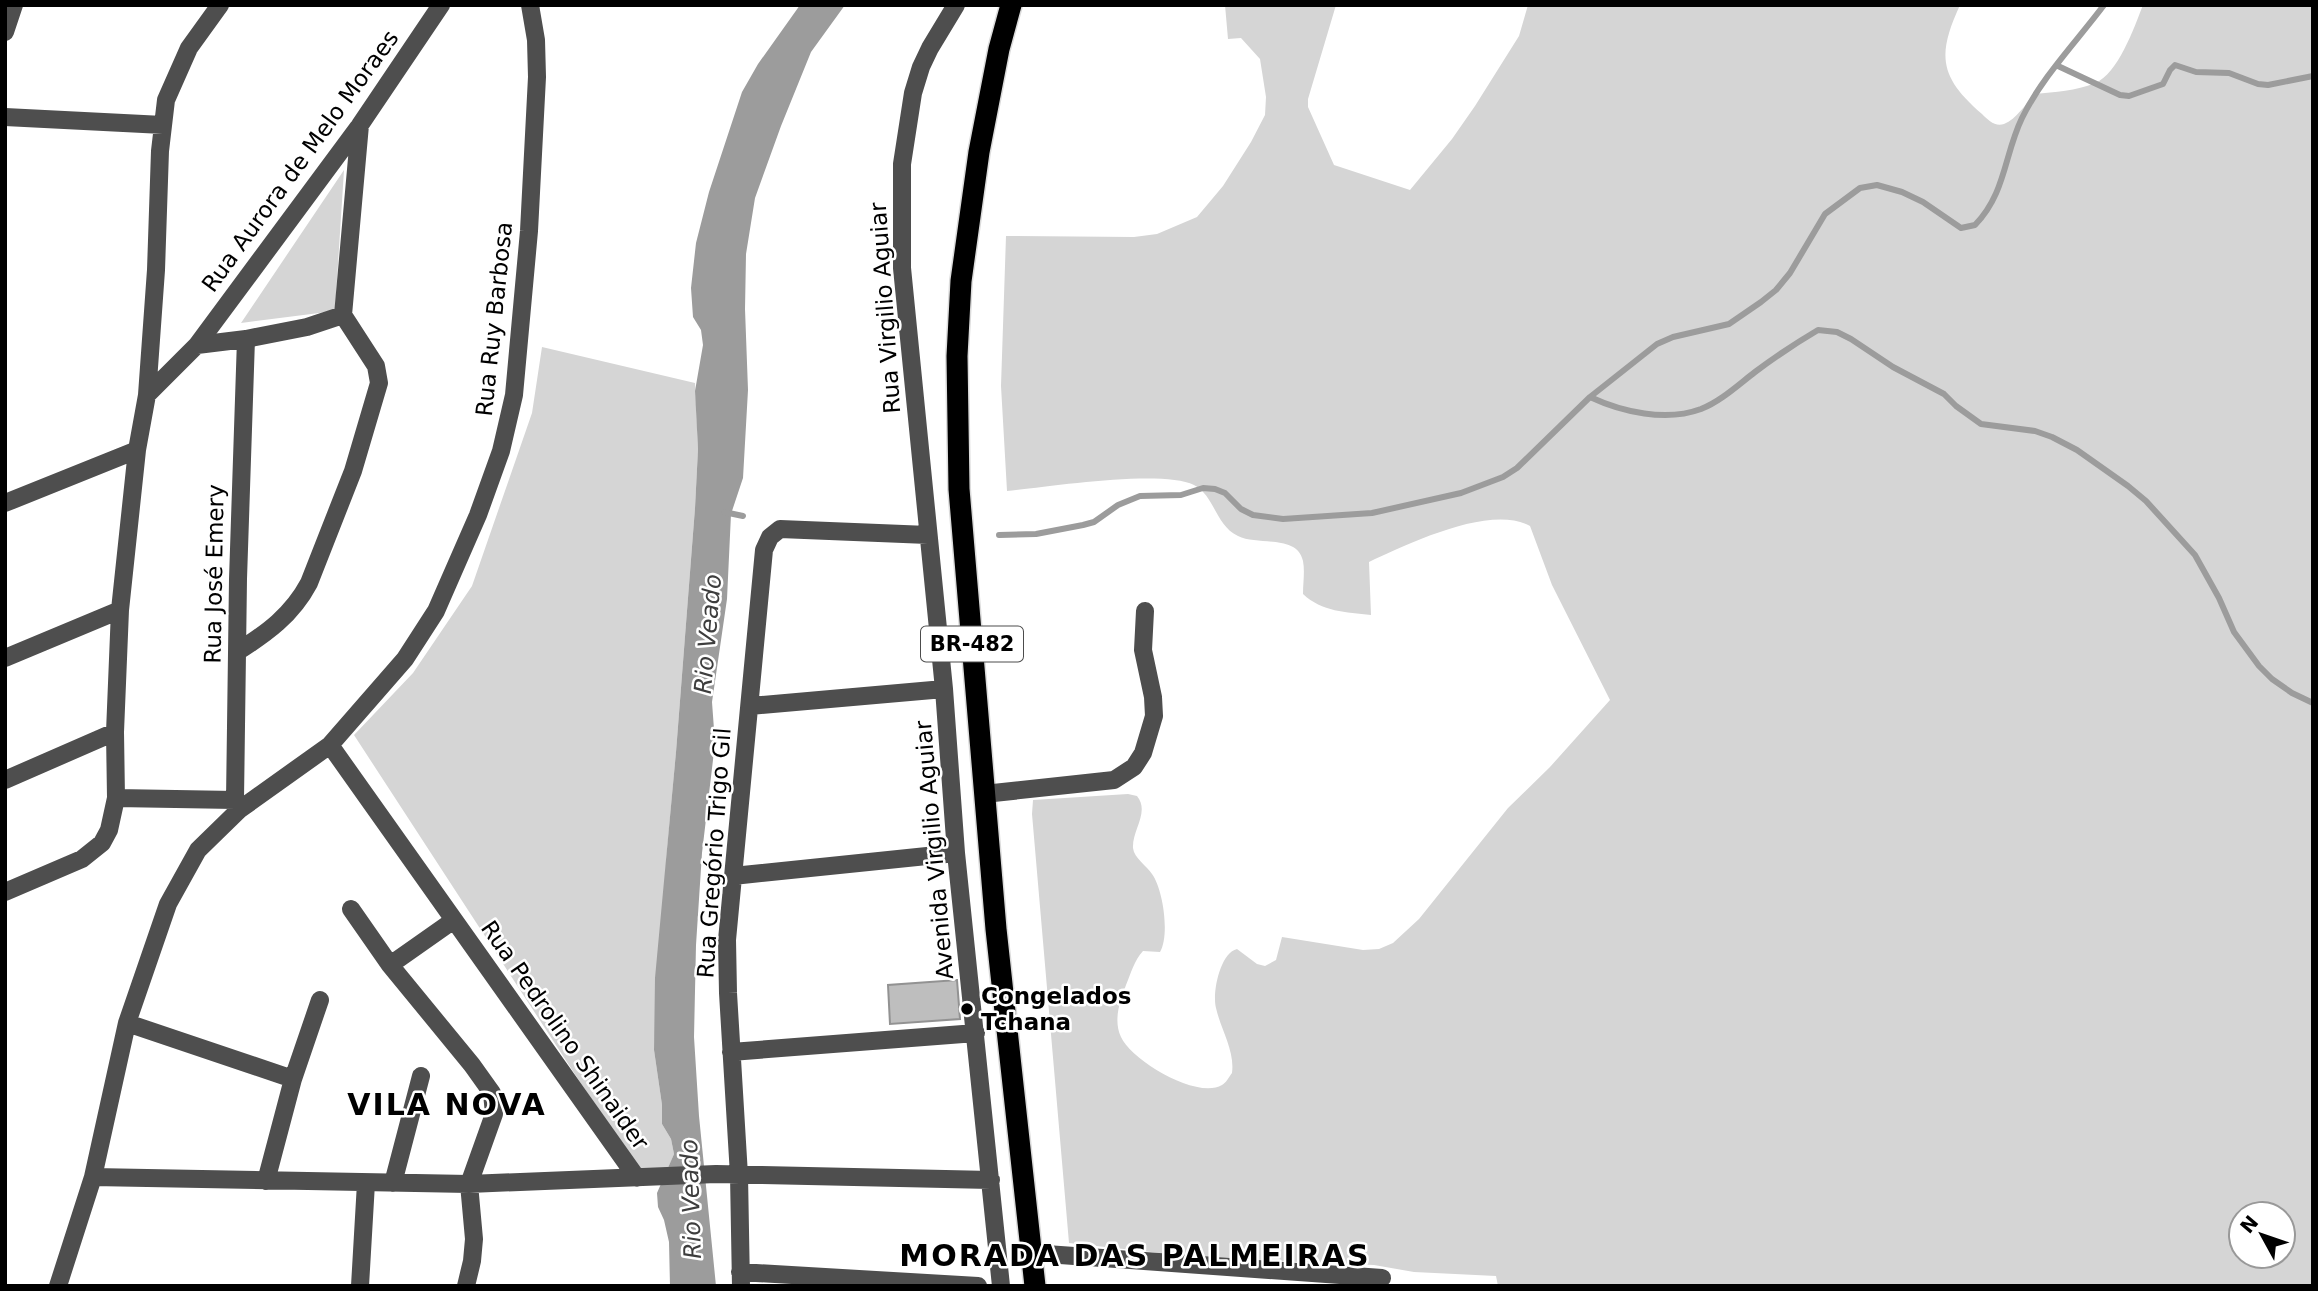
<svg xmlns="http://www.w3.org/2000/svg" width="2318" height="1291" font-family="'DejaVu Sans',sans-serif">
<rect width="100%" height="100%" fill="#fff"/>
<!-- green -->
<path fill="#d5d5d5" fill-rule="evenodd" d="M1225,5H1336L1308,99V107L1334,165L1410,190L1452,139L1475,106L1519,36L1528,5H1960C1937,55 1939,77 1982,114C1988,120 1995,127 2004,124C2017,119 2026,103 2035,94C2055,92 2076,91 2095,83C2118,74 2134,28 2143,5H2313V1286H1498L1496,1276L1414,1272L1374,1265L1206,1258L1069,1243L1032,814L1033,800L1128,794L1137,796C1150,812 1132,830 1133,848C1134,858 1147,866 1152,874C1163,889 1170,935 1160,952L1143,951C1134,961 1131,973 1126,985C1120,1001 1113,1020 1121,1037C1131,1060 1197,1100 1222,1085C1226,1083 1229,1077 1232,1073C1235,1051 1221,1030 1216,1008C1212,993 1220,953 1237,949L1257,964L1265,966L1276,960L1282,937L1363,950L1379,949L1393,943L1419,919L1508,808L1550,767L1610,700L1552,585L1530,526C1490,504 1408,544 1369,562L1371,615C1346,612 1322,612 1303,594C1303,583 1305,571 1303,561C1297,534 1258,546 1238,536C1215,525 1215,496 1194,485C1161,469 1048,487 1007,491L1001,386L1006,236L1134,237L1157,234L1197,217L1223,186L1251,142L1265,115L1266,97L1260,59L1241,38L1228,39ZM2241,1214H2283V1256H2241Z
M344,170L335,311L241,323Z
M542,347L695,383L698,449L695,508L676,752L667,850L654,1050L662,1105V1124L671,1139L674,1154L663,1180H648L580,1082L354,735L413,673L472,586L532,413Z"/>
<!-- water -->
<path fill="#9c9c9c" d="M800,5H845L811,52L781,126L755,198L746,254L745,309L748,390L743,478L731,514L727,599L712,702L715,743L702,853L696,945L694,1037L699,1116L716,1286H670L669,1242L664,1220L658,1207L657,1193L674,1154L671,1139L662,1124V1105L654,1050L655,978L676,752L695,508L698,449L695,391L703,345L701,330L693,317L691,288L696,243L709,192L742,92L758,64Z"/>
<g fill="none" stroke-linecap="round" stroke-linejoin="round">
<!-- stream -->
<path stroke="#9c9c9c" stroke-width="6" d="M2058,66L2120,95L2129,96L2163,84L2170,70L2175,65L2196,72L2229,73L2258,84L2268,85L2313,76
M1590,397C1622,412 1666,422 1701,409C1721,401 1738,385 1755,372C1775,357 1796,343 1818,330L1837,332L1851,339L1893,367L1944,394L1956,406L1981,424L2035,431L2052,437L2077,450L2128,486L2146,501L2195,555L2219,598L2234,632L2259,666L2272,679L2292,693L2313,703
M724,512L743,516
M999,535L1036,534L1083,525L1094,522L1118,505L1140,496L1181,495L1203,488L1215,489L1225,493L1241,509L1253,515L1283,519L1372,513L1461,493L1503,477L1517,468L1590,397L1657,344L1673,337L1729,324L1761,302L1776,290L1790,273L1825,214L1860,188L1877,185L1902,192L1923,202L1961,228L1975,225C2006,193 2004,155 2022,118C2042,77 2077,41 2104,5"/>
</g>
<!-- building -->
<path fill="#bebebe" stroke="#929292" stroke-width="2" d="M957,980L960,1019L890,1024L888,985Z"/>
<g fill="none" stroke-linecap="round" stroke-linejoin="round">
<defs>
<path id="highway" d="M1011,5L999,49L979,152L961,281L957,356L959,489L996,929L1035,1286"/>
</defs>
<!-- highway casing -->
<use href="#highway" stroke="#dbdbdb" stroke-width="24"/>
<!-- minor -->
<path stroke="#4e4e4e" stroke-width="18" d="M956,5L930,48L921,67L913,93L902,164V268L944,689L956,853L1001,1286
M5,32L14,5
M5,117L163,125
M197,345L360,125L441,5
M147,395L197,345L246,339L307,327L343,315
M5,503L137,450
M237,652C267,633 292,615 309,583L353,471L379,383L376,366L343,315L360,125
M5,658L120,610
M750,706L944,689
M330,745L637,1178
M5,780L115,732
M984,794L1114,780L1134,767L1143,753L1154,716L1153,697L1143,650L1145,611
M116,798L235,800
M239,810L235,800L238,579L246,339
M733,876L956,853
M5,892L82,859L102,843L109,830L116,798L115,732L120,610L137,450L147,395L156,270L160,151L166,100L189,48L220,5
M351,909L390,965L472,1065L492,1093L494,1114L469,1184L474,1239L472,1261L466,1286
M390,965L454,920
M127,1023L293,1079
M731,1052L976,1033
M93,1177L469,1184L716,1174L991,1180
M266,1181L293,1079L320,1000
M393,1183L421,1076
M1032,1253L1382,1278
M740,1272L978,1286
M58,1286L93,1177L127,1023L168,904L198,850L239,810L330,745L405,659L436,611L478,515L501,451L514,395L529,231L537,77L536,40L530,5
M360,1286L366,1183
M741,1286L739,1175L728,993L727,940L764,550L770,537L780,529L928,535"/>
<!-- highway -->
<use href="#highway" stroke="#000" stroke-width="21"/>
</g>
<!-- markers -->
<circle fill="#000" stroke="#fff" stroke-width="2.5" cx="967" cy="1009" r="7"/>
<g text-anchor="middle" stroke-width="5" stroke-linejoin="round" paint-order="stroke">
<!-- shield labels -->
<rect fill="#fff" stroke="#4c4c4c" stroke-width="2" x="921" y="626.5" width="102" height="35" rx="5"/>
<g font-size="21" font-weight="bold" fill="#000">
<text x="972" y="651">BR-482</text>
</g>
<!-- street labels -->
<g font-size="23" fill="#000" stroke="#fff">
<text transform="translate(300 161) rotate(-54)" y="8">Rua Aurora de Melo Moraes</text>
<text transform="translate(885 308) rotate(-94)" y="8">Rua Virgilio Aguiar</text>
<text transform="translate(494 319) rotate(-84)" y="8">Rua Ruy Barbosa</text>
<text transform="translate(214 574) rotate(-89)" y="8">Rua José Emery</text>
<text transform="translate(934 850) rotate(-95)" y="8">Avenida Virgilio Aguiar</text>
<text transform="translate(714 853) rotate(-86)" y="8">Rua Gregório Trigo Gil</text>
<text transform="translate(565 1035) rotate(55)" y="8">Rua Pedrolino Shinaider</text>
</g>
<!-- poi labels -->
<g font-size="23" font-weight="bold" fill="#000" stroke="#fff" text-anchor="start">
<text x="981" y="1004">Congelados<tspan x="981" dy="26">Tchana</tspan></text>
</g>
<!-- water labels -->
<g font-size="24" font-style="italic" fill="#3d3d3d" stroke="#fff">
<text transform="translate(708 634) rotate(-85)" y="8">Rio Veado</text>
<text transform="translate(691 1199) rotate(-92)" y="8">Rio Veado</text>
</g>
<!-- district labels -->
<g font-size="30" font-weight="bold" letter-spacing="2" fill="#000" stroke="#fff">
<text x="447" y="1115">VILA NOVA</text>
<text x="1135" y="1266">MORADA DAS PALMEIRAS</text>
</g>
</g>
<!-- border -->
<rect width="2318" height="1291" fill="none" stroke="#000000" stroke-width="14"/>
<!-- north arrow -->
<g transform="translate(2262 1235) rotate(310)"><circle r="33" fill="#ffffff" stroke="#999999" stroke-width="2"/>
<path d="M0-5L12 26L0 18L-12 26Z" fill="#000000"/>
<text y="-10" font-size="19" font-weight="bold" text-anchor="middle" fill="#000000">N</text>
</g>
</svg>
